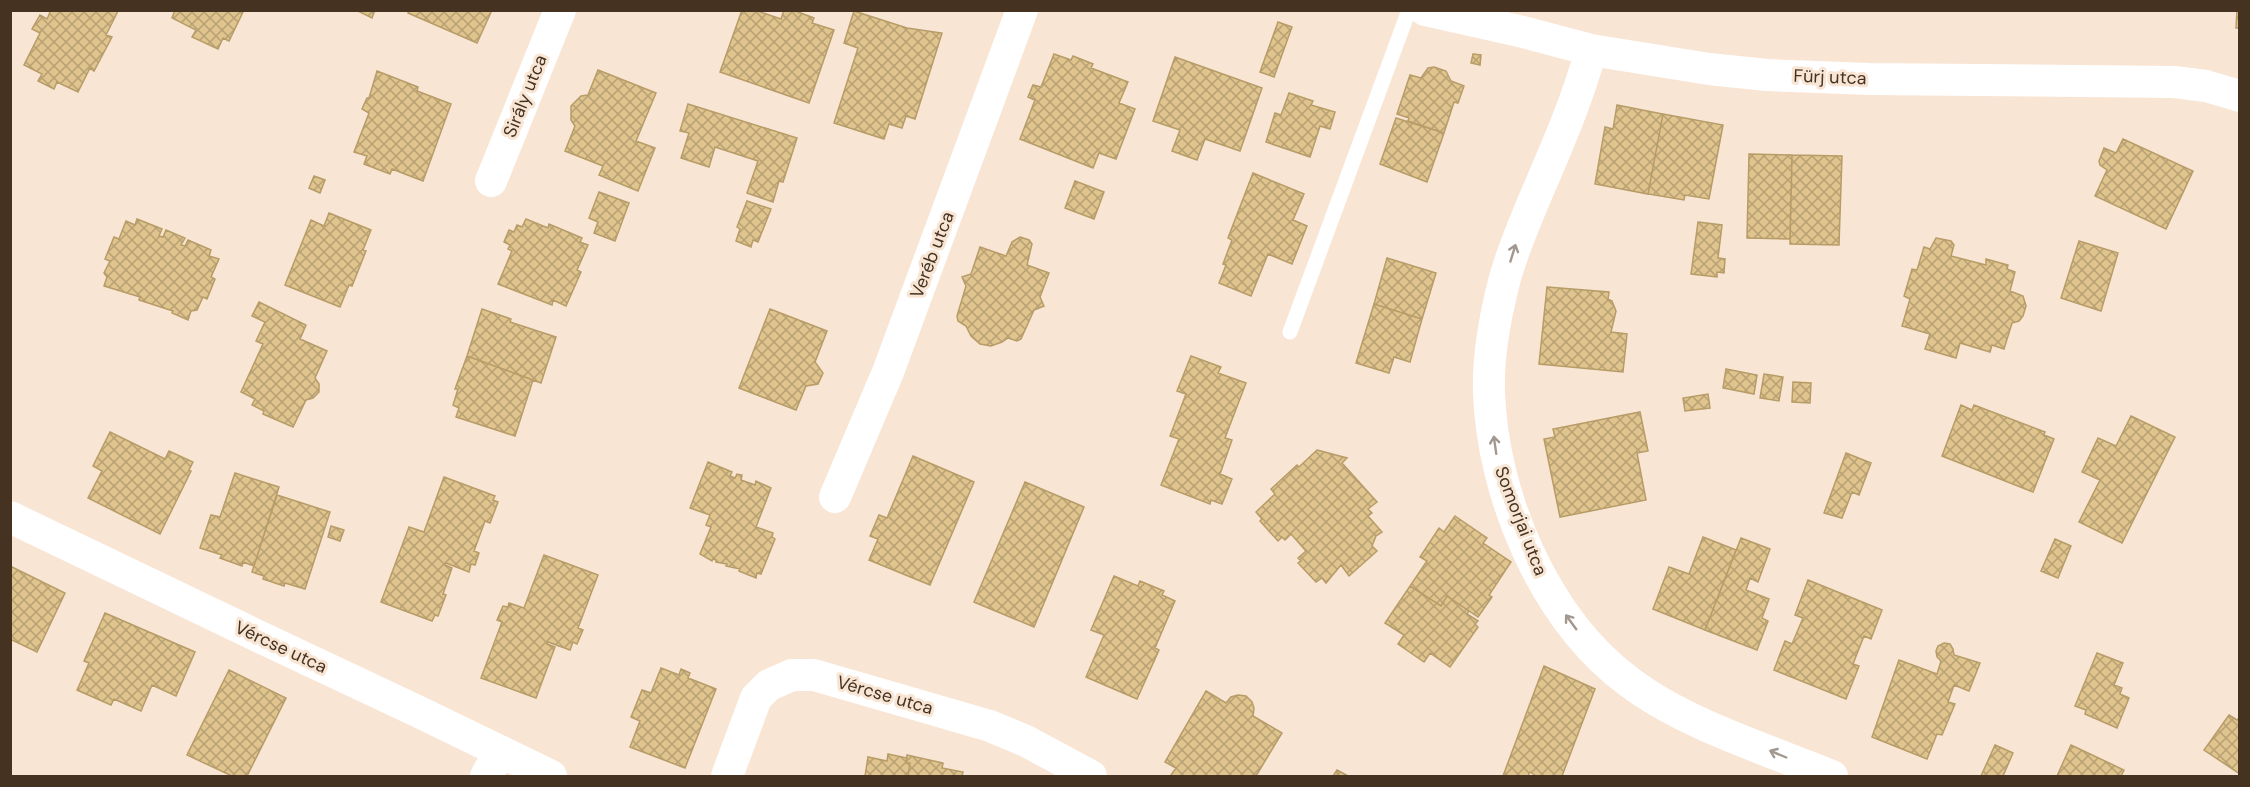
<svg xmlns="http://www.w3.org/2000/svg" width="2250" height="787" font-family="'DM Sans',sans-serif">
<defs>
<pattern id="building-cross-hatch" width="8" height="8" patternUnits="userSpaceOnUse" patternTransform="scale(1.5)"><rect width="8" height="8" fill="#e0c48d"/><path d="M0 0l8 8M0 8l8-8" fill="none" stroke="#b7a073"/></pattern>
</defs>
<rect width="100%" height="100%" fill="#f8e5d4"/>
<!-- building -->
<path fill="url(#building-cross-hatch)" stroke="#b79c67" stroke-width="1.5" d="M51,10L118,11L106,35L112,37L94,71L90,68L78,92L57,82L54,89L38,81L42,74L24,65L40,33L32,29L40,15L47,19Z
M175,10H244L229,41L223,38L218,49L192,37L196,30L172,18Z
M356,10H375L372,18Z
M409,10H492L477,43L408,13Z
M742,10H755L781,19L784,10H793L814,18L812,23L834,30L809,103L720,72Z
M2237,10H2240V28H2236Z
M854,11L907,28L942,33L915,119L906,116L902,128L889,124L884,139L834,123L858,48L844,43Z
M1278,22L1292,27L1274,77L1260,72Z
M1054,54L1071,60L1073,56L1093,64L1091,68L1128,82L1119,103L1135,109L1116,159L1099,153L1093,168L1020,139L1035,100L1028,97L1033,85L1041,87Z
M1473,54L1481,55L1480,65L1471,63Z
M1175,57L1262,88L1240,151L1205,139L1197,160L1172,151L1180,130L1153,121Z
M1434,67L1446,71L1451,81L1464,86L1458,103L1454,102L1444,133L1408,121L1409,118L1397,114L1410,75L1421,78L1428,68Z
M598,70L656,93L636,141L655,148L638,191L599,175L603,166L565,151L575,126L571,120V106L581,96L588,95Z
M377,71L418,87L417,91L451,104L423,181L392,169L390,174L364,164L367,156L354,152L369,113L362,109L367,98H369Z
M1289,93L1313,101L1311,105L1335,112L1330,129L1320,126L1310,157L1266,142L1275,113L1281,115Z
M688,104L797,138L783,182L779,181L773,202L747,193L758,161L715,147L709,167L681,158L689,133L680,131Z
M1617,105L1663,114L1648,194L1595,184L1605,127L1613,129Z
M1663,114L1723,125L1709,199L1685,195L1684,200L1648,194Z
M1396,118L1444,133L1427,182L1380,164Z
M2123,139L2193,171L2166,229L2095,196L2107,170L2100,165L2099,161L2104,148L2116,153Z
M1749,154L1792,155L1790,239L1747,238Z
M1792,155L1842,156L1839,245L1790,244Z
M1253,173L1304,194L1293,220L1307,226L1292,264L1268,254L1251,296L1219,283L1226,265L1223,264L1232,240L1228,238Z
M314,176L325,180L320,193L309,188Z
M1075,181L1104,192L1094,219L1065,208Z
M599,192L629,203L615,241L594,233L598,222L589,218Z
M747,201L771,209L758,242L753,240L751,247L736,241L740,229L737,227Z
M329,213L371,230L363,250L366,251L352,286L349,285L340,307L285,285L311,220L324,226Z
M137,219L162,229L159,236L163,237L166,230L185,238L181,245L185,246L188,240L211,250L209,256L219,259L211,277L215,279L207,299L203,297L197,310L191,311L188,320L172,313L173,311L139,300L140,297L104,286L107,277L104,273L110,261L105,259L114,237L119,239L126,221L135,225Z
M526,219L548,228L549,224L582,238L580,242L588,245L577,270L581,272L566,306L553,300L552,305L498,284L512,251L508,249L510,245L504,242L509,230L514,232L517,225L522,227Z
M1698,222L1722,225L1718,258L1725,259L1724,273L1717,272V277L1691,274Z
M1020,237L1029,240L1032,244L1027,265L1049,273L1040,297L1044,306L1034,310L1021,339L1017,341L1008,338L1002,342L991,346L980,344L971,336L966,326L958,321L957,316L966,286L962,277L971,274L980,247L1006,256L1012,242Z
M1936,238L1951,241L1954,245L1951,256L1986,265V259L2008,265L2007,269L2015,272L2010,291L2023,296L2026,306L2023,316L2019,321L2012,323L2004,349L1992,345L1990,352L1960,343L1956,358L1925,349L1930,334L1902,326L1910,299L1904,296L1912,269L1917,270L1924,247L1930,249Z
M2079,241L2118,253L2101,311L2061,298Z
M1387,258L1436,273L1422,319L1374,304Z
M1547,287L1609,292L1608,299L1612,301L1616,311L1611,332L1627,334L1623,372L1539,364Z
M259,302L306,325L300,339L327,351L315,378L319,384V392L313,398L306,400L293,427L263,414L264,411L252,405L255,399L241,392L263,344L256,341L265,322L252,316Z
M1374,304L1422,319L1410,362L1394,357L1389,373L1356,363Z
M482,309L511,319L510,322L556,337L541,383L467,356Z
M770,309L827,331L815,362L823,373L818,384L806,386L796,410L739,388Z
M467,356L533,380L515,436L456,417L459,408L453,405L458,389H455Z
M1191,356L1221,367L1218,373L1246,383L1225,438L1232,440L1220,474L1232,479L1222,504L1211,500L1210,504L1161,485L1179,439L1170,436L1186,394L1177,391Z
M1726,369L1757,375L1754,394L1723,388Z
M1764,374L1783,377L1779,401L1760,398Z
M1793,382L1811,383L1810,403L1792,402Z
M1708,394L1710,408L1685,411L1683,398Z
M1961,405L1972,410L1974,405L2045,432L2044,435L2054,439L2033,492L1942,456Z
M1640,412L1648,451L1637,453L1646,500L1560,517L1544,439L1555,437L1553,429Z
M2131,416L2175,437L2122,543L2079,522L2100,480L2082,472L2098,438L2116,446Z
M110,432L165,459L169,451L193,462L189,470L191,471L160,534L88,498L102,471L93,466Z
M1317,450L1347,458L1342,463L1377,502L1368,509L1372,513L1368,516L1382,532L1376,536L1372,546L1377,551L1349,576L1341,565L1326,583L1322,578L1316,582L1298,563L1301,561L1298,558L1306,551L1291,534L1285,540L1282,537L1278,541L1260,521L1262,519L1256,512L1275,494L1271,489L1297,465L1299,467Z
M1846,453L1871,463L1859,495L1852,492L1842,518L1824,513Z
M913,456L974,482L930,585L869,560L878,539L870,536L879,515L887,518Z
M708,462L732,472L730,476L735,478L737,474L742,475L741,480L755,485L756,481L771,488L756,527L773,533L772,537L775,539L761,574L757,573L756,578L739,571L740,569L726,566L727,564L716,562V560L713,559L712,561L700,554L711,527L706,525L710,515L690,508Z
M235,473L279,487L254,566L243,562L242,566L220,558L222,555L200,548L211,515L220,517Z
M444,477L495,496L493,500L498,502L490,523L485,521L474,551L479,553L475,565L471,564L469,572L446,563L445,565L452,568L443,594L446,595L438,616L435,615L432,621L381,602L409,527L424,532Z
M1025,482L1084,507L1034,627L974,602Z
M277,495L330,512L305,589L285,583L284,586L263,579L264,576L252,572Z
M1455,516L1487,538L1483,543L1511,562L1489,595L1492,597L1478,617L1447,596L1441,606L1410,586L1427,561L1420,557L1439,528L1444,532Z
M331,526L344,530L340,541L328,537Z
M1703,537L1736,550L1705,630L1653,609L1669,567L1689,574Z
M1741,538L1770,549L1758,582L1750,578L1746,590L1769,599L1762,618L1768,621L1757,650L1705,630Z
M2055,539L2071,546L2058,578L2041,571Z
M544,555L598,575L578,628L583,630L577,644L573,642L570,650L548,642L547,644L555,647L536,698L481,678L502,622L497,620L503,606L508,607L509,603L524,608Z
M10,566L65,593L37,652L10,639Z
M1114,576L1138,586L1140,581L1164,591L1162,595L1175,601L1155,648L1159,650L1137,699L1086,677L1104,635L1091,630Z
M1808,580L1882,610L1871,639L1864,636L1853,664L1859,666L1846,699L1774,670L1785,641L1792,644L1803,618L1795,615Z
M1410,586L1441,606L1447,596L1469,611L1467,614L1478,621L1475,624L1478,627L1450,667L1430,653L1424,662L1398,644L1404,635L1385,623Z
M105,613L195,652L176,696L152,685L141,711L114,699L111,705L77,690L89,663L84,661Z
M1944,643L1950,644L1953,649L1954,655L1980,663L1969,691L1954,685L1948,702L1955,704L1942,735L1937,734L1927,759L1872,737L1899,660L1937,674L1941,661L1937,657L1936,651L1938,646Z
M2097,653L2123,663L2114,685L2122,688L2120,694L2129,698L2117,728L2085,714L2086,710L2075,706Z
M1544,666L1595,689L1562,776H1536L1530,772L1528,776H1503Z
M661,668L679,675L681,669L690,673L688,678L716,689L685,768L630,747L640,721L631,717L642,690L651,693Z
M229,670L286,698L247,776H232L187,755Z
M1206,691L1226,703L1231,697L1238,695L1246,696L1252,702L1254,708L1253,716L1282,733L1256,776H1175L1171,775L1176,768L1165,762Z
M2229,715L2237,720L2240,717V774L2204,750Z
M1995,745L2013,753L2003,776H1981Z
M2071,745L2124,770L2121,776H2057Z
M888,754L907,758L906,763H910L908,776H865L868,757L887,761Z
M907,755L943,763L942,768L963,772L962,776H908L910,763H906Z
M1337,770L1348,776H1333Z"/>
<g fill="none" stroke-linecap="round" stroke-linejoin="round">
<!-- lane -->
<path stroke="#fff" stroke-width="15" d="M1290,332L1409,10"/>
<!-- street -->
<path stroke="#fff" stroke-width="32" d="M1425,10L1523,32L1591,50L1709,69L1767,75L1870,79L2174,82L2206,86L2240,96
M1591,50C1577,102 1555,151 1534,200C1523,227 1511,254 1504,282C1495,317 1488,355 1489,391C1492,495 1544,618 1628,681C1684,724 1766,749 1832,776
M491,181L560,10
M835,497L888,372L1022,10
M10,517L262,638L417,711L551,776
M486,776L500,751
M727,776L756,698L769,685L792,675H814L990,726L1026,741L1091,776"/>
</g>
<!-- one-way arrows -->
<defs><path id="oneway-shaft" d="M-6 0H5M1.5-3L5.5 0L1.5 3" fill="none" stroke-width="1.6" stroke-linecap="round" stroke-linejoin="round" transform="scale(1.5)"/></defs>
<g stroke="#a29890">
<use href="#oneway-shaft" transform="translate(1513 253) rotate(-73)"/>
<use href="#oneway-shaft" transform="translate(1495 445) rotate(-98)"/>
<use href="#oneway-shaft" transform="translate(1571 622) rotate(-126)"/>
<use href="#oneway-shaft" transform="translate(1778 754) rotate(-157)"/>
</g>
<g text-anchor="middle" stroke-width="6" stroke-linejoin="round" paint-order="stroke">
<!-- street labels -->
<g font-size="18" fill="#453221" stroke="#f8e5d4">
<text transform="translate(1830 77) rotate(2)" y="6">Fürj utca</text>
<text transform="translate(525 96) rotate(-68)" y="6">Sirály utca</text>
<text transform="translate(932 255) rotate(-69)" y="6">Veréb utca</text>
<text transform="translate(1521 521) rotate(69)" y="6">Somorjai utca</text>
<text transform="translate(281 647) rotate(25)" y="6">Vércse utca</text>
<text transform="translate(885 695) rotate(16)" y="6">Vércse utca</text>
</g>
</g>
<!-- border -->
<rect width="2250" height="787" fill="none" stroke="#453221" stroke-width="24"/>
</svg>
